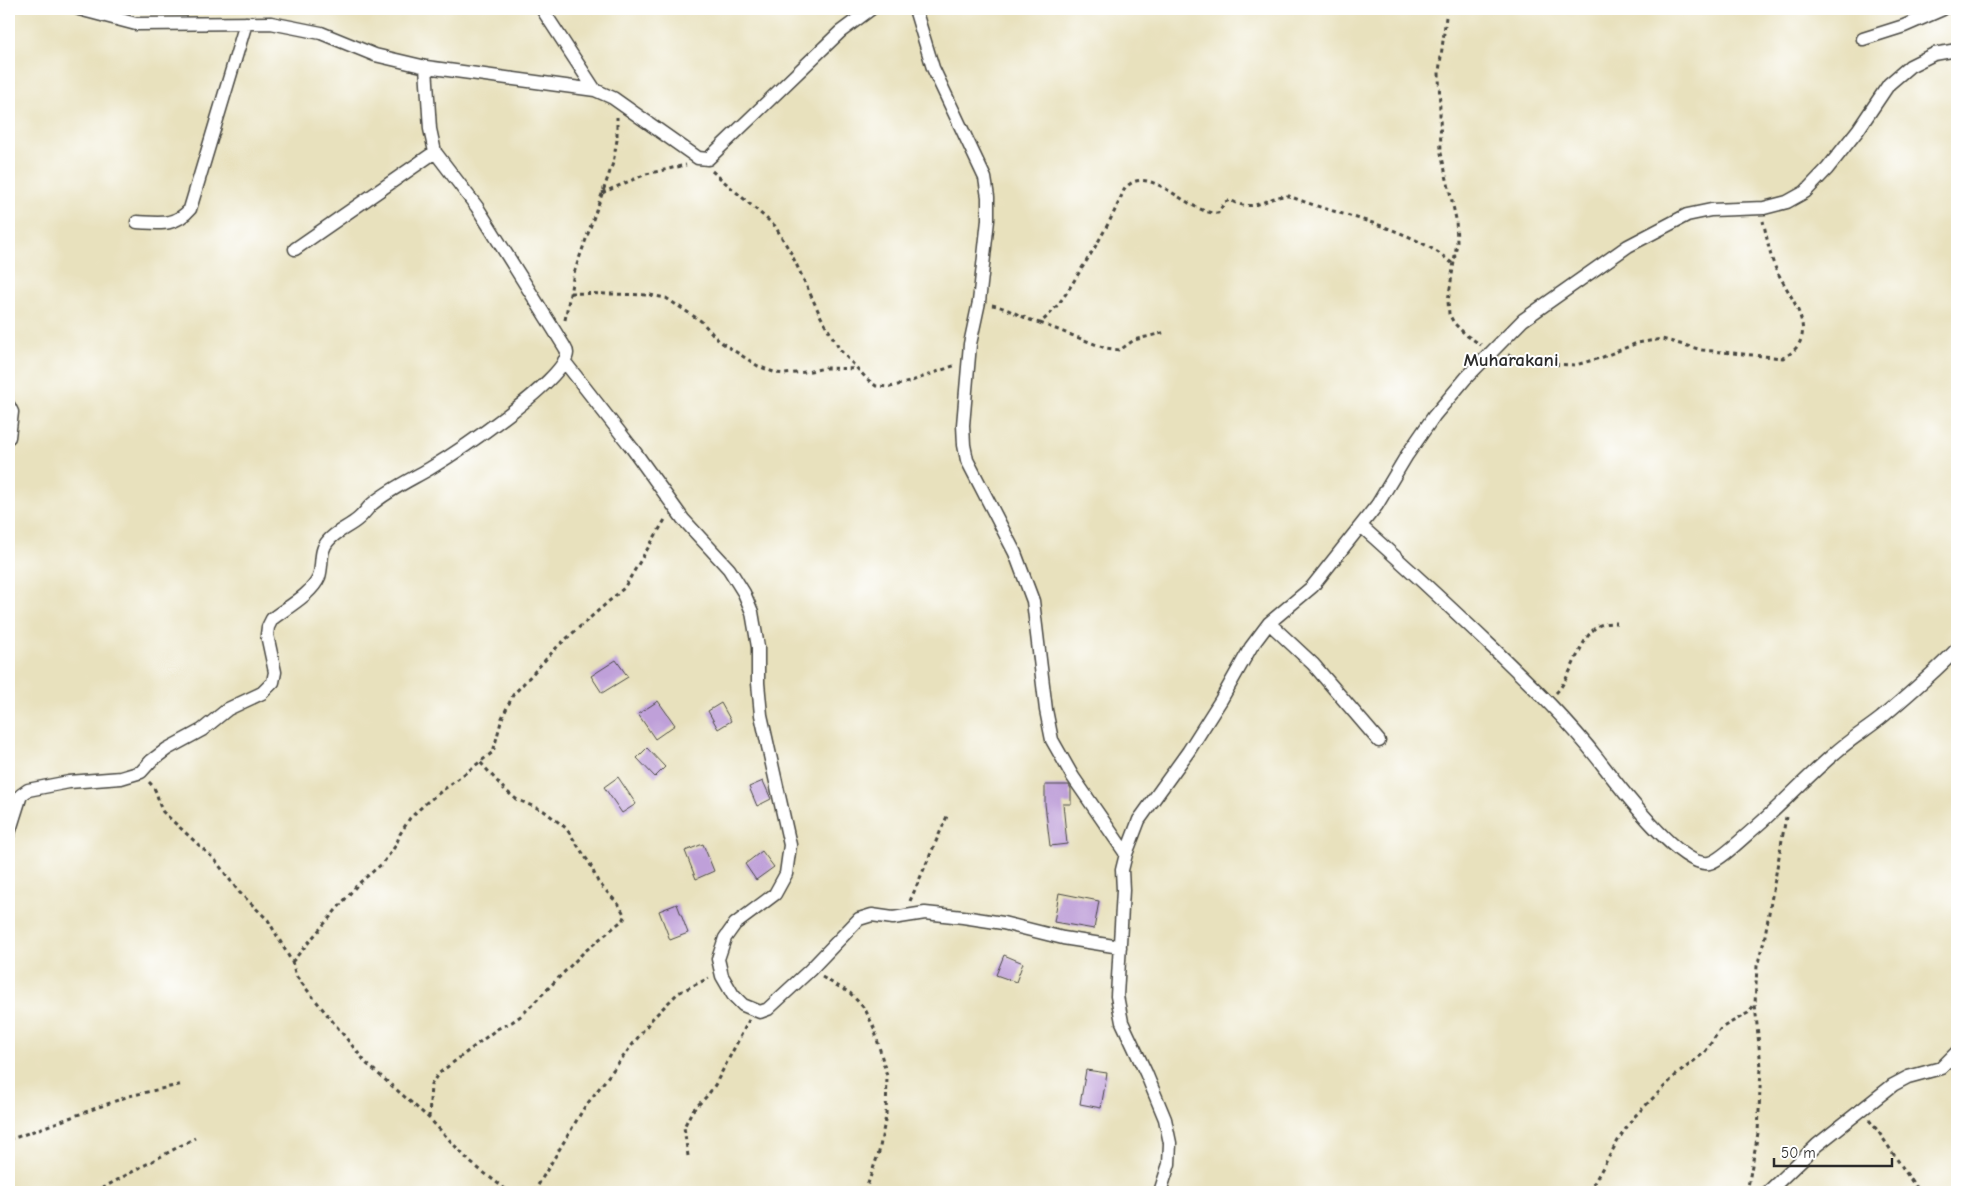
<svg xmlns="http://www.w3.org/2000/svg" width="1966" height="1201" font-family="'Comic Neue',sans-serif">
<rect width="100%" height="100%" fill="#fff"/>
<filter id="ink" filterUnits="userSpaceOnUse"><feTurbulence type="fractalNoise" baseFrequency=".02" numOctaves="2"/><feDisplacementMap in="SourceGraphic" scale="10" xChannelSelector="R" yChannelSelector="G"/><feConvolveMatrix kernelMatrix="1 2 1 2 8 2 1 2 1" color-interpolation-filters="sRGB"/></filter>
<filter id="wash" filterUnits="userSpaceOnUse"><feTurbulence type="fractalNoise" baseFrequency=".0096" numOctaves="4" result="noise"/><feDisplacementMap in="SourceGraphic" scale="20" xChannelSelector="R" yChannelSelector="G"/><feGaussianBlur stdDeviation="1.12" result="paint"/><feColorMatrix in="noise" values="0 0 0 0 0 0 0 0 0 0 0 0 0 0 0 0 0 1.4 0 .05"/><feComposite in="paint" operator="in"/></filter>
<g filter="url(#wash)">
<rect width="100%" height="100%" fill="#e8e1bd"/>
<g id="blocks">
<!-- building -->
<path fill="#bfa0d9" d="M616,660L628,677L602,693L591,676Z
M658,701L675,725L655,739L638,714Z
M721,703L731,721L718,729L708,711Z
M647,748L665,767L655,777L637,758Z
M618,777L636,804L622,813L604,787Z
M763,781L771,799L757,806L749,787Z
M1045,785H1069L1071,789V804H1063L1067,844L1050,846L1045,804Z
M703,844L714,871L696,879L685,851Z
M762,851L774,867L756,880L745,864Z
M1059,893L1099,901L1094,929L1054,922Z
M677,904L688,933L670,940L659,911Z
M1004,955L1023,963L1016,982L996,975Z
M1086,1070L1107,1073L1101,1108L1080,1104Z"/>
</g>
</g>
<g filter="url(#ink)">
<use href="#blocks" fill-opacity="0" stroke="#474641" stroke-width="1"/>
<g fill="none" stroke-linecap="round" stroke-linejoin="round">
<defs>
<path id="minor" d="M79,9L136,24L271,23L321,33L375,55L426,67L595,90L613,98L698,158L708,159L840,32L871,9
M542,9L595,90
M915,9L933,68L985,178L988,197V220L979,302L970,344L963,425L964,445L967,460L1015,553L1033,601L1046,710L1052,740L1073,777L1126,854
M1863,39L1904,26L1943,9
M137,222C158,223 175,227 190,209L246,23
M295,249L435,152
M564,361L632,448L683,519L729,569L744,593L752,612L758,647V683L761,715L790,845L786,874L775,894L735,924L725,938L718,959L722,976L733,995L743,1005L760,1012L768,1009L810,970L859,919L872,915L893,918L925,913L963,917L1003,923L1063,938L1120,947
M9,406L12,412L9,437
M1361,526C1406,566 1450,607 1493,648C1529,683 1567,719 1598,759C1615,781 1679,868 1709,863C1720,861 1747,834 1757,826C1784,802 1808,776 1835,753C1849,740 1866,730 1881,718C1907,696 1933,674 1957,649
M1269,623L1313,664L1379,741
M9,833L21,795L28,790L69,782L121,778L141,772L151,761L167,749L202,730L228,709L262,693L273,682L275,672L267,635L268,627L272,619C286,608 312,594 319,577C323,564 319,551 328,541C336,531 349,527 358,519C363,515 367,509 371,505C388,490 410,480 429,469C454,454 566,380 567,353C567,350 565,348 564,346L477,207L435,152L430,129L426,67
M1160,1192L1169,1164L1170,1143L1165,1119L1146,1073L1122,1022L1117,996L1123,890L1122,870L1126,854L1139,820L1188,752L1221,700L1251,647L1269,623L1312,587L1377,505L1407,455L1434,416L1466,378L1523,320L1628,246L1687,215L1711,210L1764,208L1787,202L1805,192L1827,169L1858,130L1889,84L1910,66L1934,54L1957,50
M1768,1192L1817,1145L1893,1085L1908,1077L1941,1068L1957,1052"/>
</defs>
<!-- minor casing -->
<use href="#minor" stroke="#474641" stroke-width="15"/>
<!-- path -->
<path stroke="#474641" stroke-width="3" stroke-dasharray="4 4" stroke-linecap="butt" d="M1447,9L1439,72L1441,153L1456,219L1457,242L1448,301L1449,314L1454,323L1466,335L1481,345
M712,171L775,226L791,253L821,317L840,350L867,379L876,386L890,387L909,382L956,365
M602,193L646,174L686,165
M570,293L650,295L666,298L701,321L719,341L758,366L776,373L785,374L806,372L825,368L857,369
M992,305C1009,308 1023,319 1040,323C1058,308 1068,291 1080,271C1097,245 1112,219 1124,190C1147,158 1189,216 1218,213L1225,202L1230,200C1256,215 1266,195 1289,196C1343,218 1409,225 1454,265
M565,320L574,273L613,163L617,140V117
M1040,323L1105,348L1120,350L1134,340L1166,332
M1508,355L1547,364L1576,365L1603,357L1637,343L1662,339L1702,350L1783,358C1824,336 1790,298 1776,269C1769,255 1767,236 1763,221
M1556,693C1572,677 1580,637 1598,626C1603,623 1611,623 1617,623
M149,782C160,793 156,800 163,812L215,860L239,892L268,920L292,962L296,976L367,1064L429,1118L470,1162L509,1192
M910,901L948,814
M292,962L358,884L383,863L396,845L400,834L410,818L426,803L493,752L502,718L513,695L558,646L624,588L666,518
M822,977L850,993L865,1009L874,1028L887,1076L886,1116L879,1152L865,1192
M429,1118L431,1085L438,1074L497,1029L512,1022L522,1015L584,952L624,919L625,916L619,905L598,882L590,864L566,828L544,811L516,799L505,790L480,762
M1869,1120L1878,1131L1917,1189V1192
M9,1140L129,1096L183,1084
M688,1156L684,1127L692,1111L707,1096L715,1085L749,1020
M95,1192L195,1138
M534,1192L584,1108L652,1019L678,993L709,978
M1589,1192L1620,1137L1634,1117L1675,1076L1705,1052L1721,1028L1748,1013L1754,1005
M1747,1192L1758,1133L1761,1067L1755,1004L1757,966L1764,941L1786,817"/>
<!-- minor -->
<use href="#minor" stroke="#fff" stroke-width="12"/>
</g>
</g>
<g text-anchor="middle" stroke-width="4" stroke-linejoin="round" paint-order="stroke">
<!-- quarter labels -->
<g font-size="19" font-weight="bold" fill="#2b2b2b" stroke="#fff">
<text x="1511" y="366">Muharakani</text>
</g>
</g>
<!-- margin -->
<rect width="1966" height="1201" fill="none" stroke="#fff" stroke-width="30"/>
<!-- scale -->
<path d="M1774 1158v8h118v-8" fill="none" stroke="#2b2b2b" stroke-width="2.5"/>
<text x="1781" y="1158" font-size="15" fill="#2b2b2b" stroke="#ffffff" stroke-width="4" paint-order="stroke">50 m</text>
</svg>
